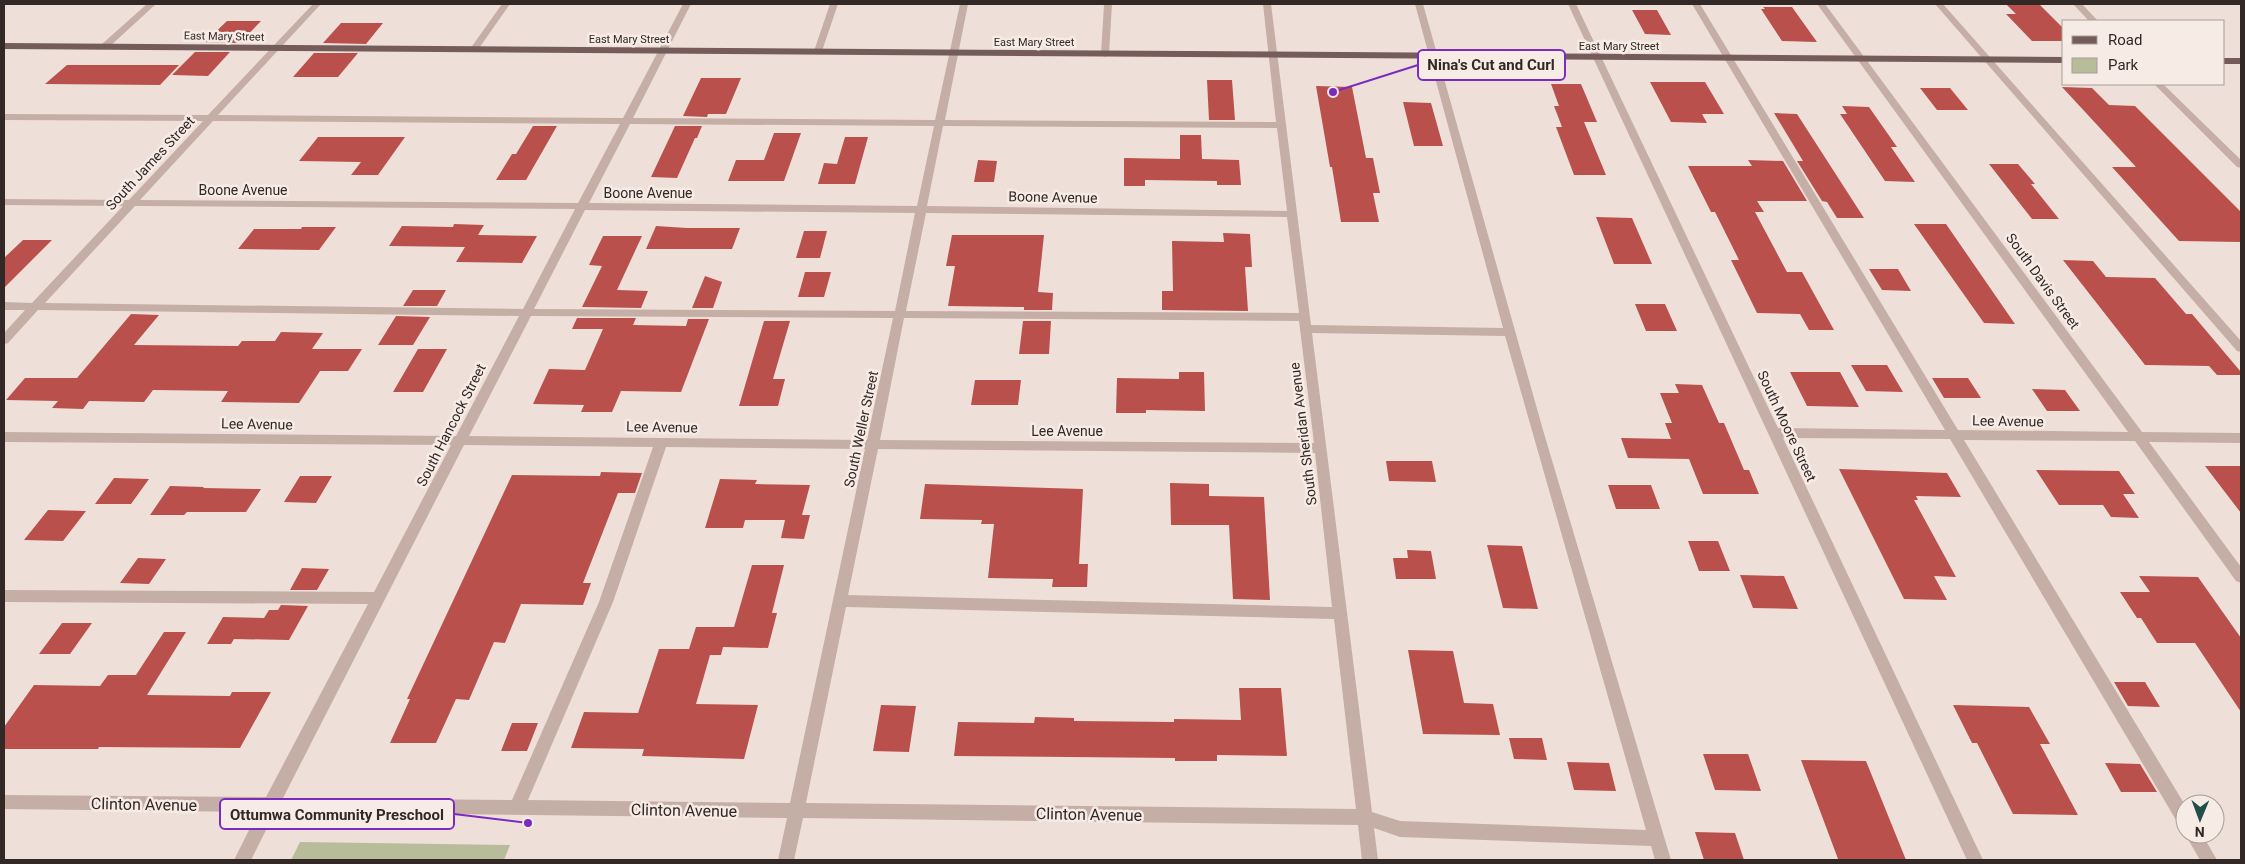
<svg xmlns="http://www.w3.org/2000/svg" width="2245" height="864" font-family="Roboto,sans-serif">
<rect width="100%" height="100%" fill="#eee0d9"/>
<!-- green -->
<path fill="#b7bc9b" d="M300,842L510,845L504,860H291Z"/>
<!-- building -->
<path fill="#ba504b" d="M2006,4H2039L2064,29V41H2032L2006,14H2016Z
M1763,7H1792L1817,42L1782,41L1761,9H1765Z
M1632,10H1657L1671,35L1645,34Z
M227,21H261L240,43L205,42Z
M341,23H383L366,44L323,43Z
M195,52H230L208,76L172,75Z
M314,53H358L338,77H293Z
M67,65H179L160,85L45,84Z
M701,78H741L726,114H708L707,117L683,116Z
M1207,80H1232L1235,120H1209Z
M1650,82H1705L1724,114H1702L1707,123L1671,122Z
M1551,84H1581L1597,122H1584L1606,175H1574L1556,127H1562L1554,106H1559Z
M1316,86L1352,87L1366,158H1373L1380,193H1373L1379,222H1341L1332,167H1330Z
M2062,87L2092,88L2109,105L2135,106L2241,212V242L2179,241L2112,167H2136Z
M1920,88H1950L1968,110H1937Z
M1403,102L1431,103L1443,146H1414Z
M1842,106L1869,107L1897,147H1891L1915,182L1885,181L1840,114H1847Z
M1774,113L1797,114L1864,218H1837L1827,202L1822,201L1797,161H1803Z
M533,126H557L526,180H496L512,154H516Z
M675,126H702L697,138H695L677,178L651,177Z
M774,133H801L784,181H728L736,160H764Z
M1180,135H1201L1202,159L1239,160L1241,185H1217V181L1145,180V186H1124V158L1180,159Z
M318,137H405L378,175H351L361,162L299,161Z
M845,137H868L855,184H818L824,163L837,164Z
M978,160L997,161L994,182H974Z
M1748,160L1783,161L1807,201H1757L1764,212H1755L1787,272H1802L1834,330H1809L1800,314L1757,313L1731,260H1739L1715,212H1711L1688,166H1752Z
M1989,164H2018L2035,184H2031L2059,219H2032Z
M1596,217L1632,218L1652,264H1614Z
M454,224L484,225L478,235L537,236L522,263L456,262L465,247L389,246L402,226L453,227Z
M1914,224H1946L2015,324L1984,323Z
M656,226L687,228H740L732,249H646Z
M302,227H336L319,250L238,249L254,229H301Z
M804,231H827L820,258H796Z
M1223,233L1250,234L1252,267H1245L1248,311L1162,310V291H1173L1172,241L1224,242Z
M952,235H1044L1038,292L1053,293L1052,310H1024V307L948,306L955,266H946Z
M603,236H642L617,290L648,291L641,308L582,307L602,266L589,265Z
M23,240H52L4,288V258Z
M2063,260L2093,261L2106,277L2155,278L2186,314H2192L2241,372V375H2217L2209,366L2145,365Z
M1869,269H1898L1911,291L1882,290Z
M805,272H831L824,297H798Z
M705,276L722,282L713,308H692Z
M413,290H446L437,306H403Z
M1635,304H1665L1677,331H1646Z
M131,314L159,315L134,345L238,346L242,341H275L281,332L323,333L312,349H362L348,371H320L299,403L221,402L228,391L153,390L144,402L89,401L83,409L52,408L58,401L6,400L25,378H77Z
M396,316L430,317L413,345H378Z
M577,318H636L633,325L686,326L688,319H709L681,392L621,391L612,412H581L584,405L533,404L549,369L585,370L603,329H572Z
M764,321H790L773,379H785L778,406H739Z
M1023,321H1051L1049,354H1019Z
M418,349H447L423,392H393Z
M1851,365H1887L1903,392L1866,391Z
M1179,372H1204L1205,411L1146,410V413H1116L1117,378L1179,379Z
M1790,372H1840L1859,407L1807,406Z
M1932,378H1968L1981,398H1944Z
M975,380H1021L1018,405H971Z
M1675,384L1702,385L1719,423H1724L1744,470H1749L1759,494H1703L1689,459L1628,458L1621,438L1671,439L1665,423H1672L1660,393H1679Z
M2032,389L2065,390L2080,411H2047Z
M1386,461H1432L1436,482L1389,481Z
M2205,466H2241V513Z
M1839,469L1947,473L1961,497L1916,496L1918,500H1914L1956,577L1934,576L1947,600L1904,599Z
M2036,470L2119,471L2135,494H2123L2139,518L2111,517L2103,505H2059Z
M601,472L642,473L635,493H618L583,583H591L583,605L521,604L505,643L494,642L469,700L456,699L436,743H390L410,699H407L512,475L600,476Z
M300,476H332L316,503L284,502Z
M114,478L149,479L131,504H95Z
M720,479L757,480L755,484L810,485L802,515H810L804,539L781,538L785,520H745L743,528H705Z
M1170,483L1209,484V496L1264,497L1270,600L1233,599L1229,525H1171Z
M925,484L1083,489L1079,564H1088L1087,587H1052L1053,579L988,578L994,524H981L982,520L920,519Z
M1608,485H1651L1660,509H1616Z
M170,486L204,487L203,488L261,489L246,512H187L184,515H150Z
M48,510L86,511L63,541L24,540Z
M1688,541H1718L1730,571H1699Z
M1487,545L1522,546L1538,609L1503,608Z
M1407,550L1431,551L1436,579H1396L1393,558H1408Z
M138,558L166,559L149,584L120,583Z
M752,565H784L772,613H777L768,648L723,647L721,655H710L696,704L758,705L744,759L642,756L644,749L571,748L584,712L638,713L659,649H689L696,627H734Z
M302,568L329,569L317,590H290Z
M1740,575L1784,576L1798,609L1753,608Z
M2139,576L2198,577L2241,638V712L2195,643H2157L2141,618H2137L2120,592H2150Z
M281,605L308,606L289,640L234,639L231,644H207L223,617L264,618L269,610H278Z
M62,623H92L70,654H39Z
M164,632H186L147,695L230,696L232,692H271L240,748L99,747L98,749H4V727L34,685L100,686L108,675H136Z
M1408,650L1453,651L1464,703L1493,704L1500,735L1423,734Z
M2114,682H2145L2160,707L2128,706Z
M1239,688H1281L1287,756L1217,755V761H1175V758L954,756L958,722L1034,723L1035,717L1074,718V721L1174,722V719L1241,720Z
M881,705L916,706L909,752L873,751Z
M1953,705L2029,707L2050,744H2040L2078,815L2013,814L1977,743H1972Z
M512,723H538L527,751H501Z
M1509,738H1542L1547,760L1514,759Z
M1703,754H1748L1761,791L1715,790Z
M1801,760L1866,761L1906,860L1838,859Z
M1567,762L1609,763L1616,791L1574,790Z
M2105,763L2140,764L2157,792H2121Z
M1695,832L1735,833L1744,860H1704Z"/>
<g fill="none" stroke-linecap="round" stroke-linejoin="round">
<!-- minor -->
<path fill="#c5aea6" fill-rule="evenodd" d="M147,4H156L108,48H102V44Z
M313,4H321L218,115L623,118L683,4H691L633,118L935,120L960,4H968L945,120L1276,122L1263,4H1271L1311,325L1503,328L1415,4H1423L1543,430L1671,860H1655L1651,846L1400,837L1374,828L1378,860H1362L1358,825L803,818L794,860H778L787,818L275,812L251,860H234L258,812L4,809V795L266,797L368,604L4,602V590L374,592L451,445L4,442V432L456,436L519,316L38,310L8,343L4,344V333L25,310H4V302L32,303L123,206L4,205V199L129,200L203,121L4,120V114L208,115ZM213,121L620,124L578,203L140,200ZM630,124L934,126L917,206L589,203ZM943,126L1277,128L1287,211L927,206ZM135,206L575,209L523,309L45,303ZM585,210L915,213L895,311L534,309ZM926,213L1287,217L1299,313L906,311ZM531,316L893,318L867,440L469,436ZM904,318L1299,321L1314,443L880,440ZM1312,333L1505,336L1646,830L1400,821L1372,812ZM464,445L653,447L599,602L512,800L283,798ZM666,447L865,449L790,803L528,800L613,602ZM878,449L1315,453L1332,607L848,595ZM846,607L1334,619L1356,809L806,803Z
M502,4H510L477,51H471L470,49Z
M830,4H838L822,51L815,53L814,51Z
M1104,4H1112L1109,54L1105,57L1101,54Z
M1568,4H1576L1778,428L1945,430L1692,4H1700L1958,430L2128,432L1817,4H1825L2142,432L2241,433V443L2149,442L2241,567V583L2236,581L2135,441L1964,440L2185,805V828L2179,825L1950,439L1783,438L1983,860H1967Z
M1935,4H1943L2241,341V352L2237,351Z
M2073,4H2082L2098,21H2089Z
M2154,84H2163L2241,160V168L2237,167Z
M2185,834H2202L2217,860H2200Z"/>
<!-- major -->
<path fill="#735c59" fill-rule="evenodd" d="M4,43L2064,57V63L4,49Z
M2224,58H2241V64H2224Z"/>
</g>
<g text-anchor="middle" stroke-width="5" stroke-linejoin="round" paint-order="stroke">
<!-- far-street labels -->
<g font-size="11" fill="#322826" stroke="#f7ebe5">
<text transform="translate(224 36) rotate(1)" y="4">East Mary Street</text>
<text x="629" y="43">East Mary Street</text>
<text x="1034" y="46">East Mary Street</text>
<text x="1619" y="50">East Mary Street</text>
</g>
<!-- street labels -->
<g font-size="14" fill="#322826" stroke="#f7ebe5">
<text transform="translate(150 163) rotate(-47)" y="5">South James Street</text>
<text x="243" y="195">Boone Avenue</text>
<text x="648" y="198">Boone Avenue</text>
<text transform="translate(1053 197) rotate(1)" y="5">Boone Avenue</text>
<text transform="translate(2043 281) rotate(54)" y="5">South Davis Street</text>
<text transform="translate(2008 421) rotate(1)" y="5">Lee Avenue</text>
<text transform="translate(257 424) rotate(1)" y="5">Lee Avenue</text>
<text transform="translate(451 425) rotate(-63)" y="5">South Hancock Street</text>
<text transform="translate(1787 426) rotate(65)" y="5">South Moore Street</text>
<text transform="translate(662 427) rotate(1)" y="5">Lee Avenue</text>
<text transform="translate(861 429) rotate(-78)" y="5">South Weller Street</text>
<text x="1067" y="436">Lee Avenue</text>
<text transform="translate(1303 434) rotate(-97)" y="5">South Sheridan Avenue</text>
</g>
<!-- near-street labels -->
<g font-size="16" fill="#322826" stroke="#f7ebe5">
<text transform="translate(144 804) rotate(1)" y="6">Clinton Avenue</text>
<text transform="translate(684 810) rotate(1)" y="6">Clinton Avenue</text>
<text transform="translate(1089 814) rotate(1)" y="6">Clinton Avenue</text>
</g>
</g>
<!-- callouts -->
<path fill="none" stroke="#7b2cbf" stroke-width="2" d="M1333 92L1418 65M528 823L454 814"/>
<g fill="#7b2cbf" stroke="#f7ebe5" stroke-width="2">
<circle cx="1333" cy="92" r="5"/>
<circle cx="528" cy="823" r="5"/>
</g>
<g fill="#f7ebe5" stroke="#7b2cbf" stroke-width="2">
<rect x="1418" y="50" width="147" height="30" rx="5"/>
<rect x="220" y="799" width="234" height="30" rx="5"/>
</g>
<g font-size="15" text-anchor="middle" font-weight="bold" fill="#322826">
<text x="1491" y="70">Nina's Cut and Curl</text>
<text x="337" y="820">Ottumwa Community Preschool</text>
</g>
<!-- border -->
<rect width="2245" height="864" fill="none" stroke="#322826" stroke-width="10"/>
<!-- legend -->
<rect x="2062" y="20" width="162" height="65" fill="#f7ebe5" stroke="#a89d99"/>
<rect x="2072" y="36" width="25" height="8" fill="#735c59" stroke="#a89d99"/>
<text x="2108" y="45" font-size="15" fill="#322826">Road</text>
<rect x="2072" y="58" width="25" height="15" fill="#b7bc9b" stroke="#a89d99"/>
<text x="2108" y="70" font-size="15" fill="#322826">Park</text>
<!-- north arrow -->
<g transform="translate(2200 819) rotate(181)"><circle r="24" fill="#f7ebe5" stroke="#a89d99"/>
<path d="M0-4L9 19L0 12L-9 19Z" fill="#204f49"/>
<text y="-8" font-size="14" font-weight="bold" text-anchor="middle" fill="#322826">N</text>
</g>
</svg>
